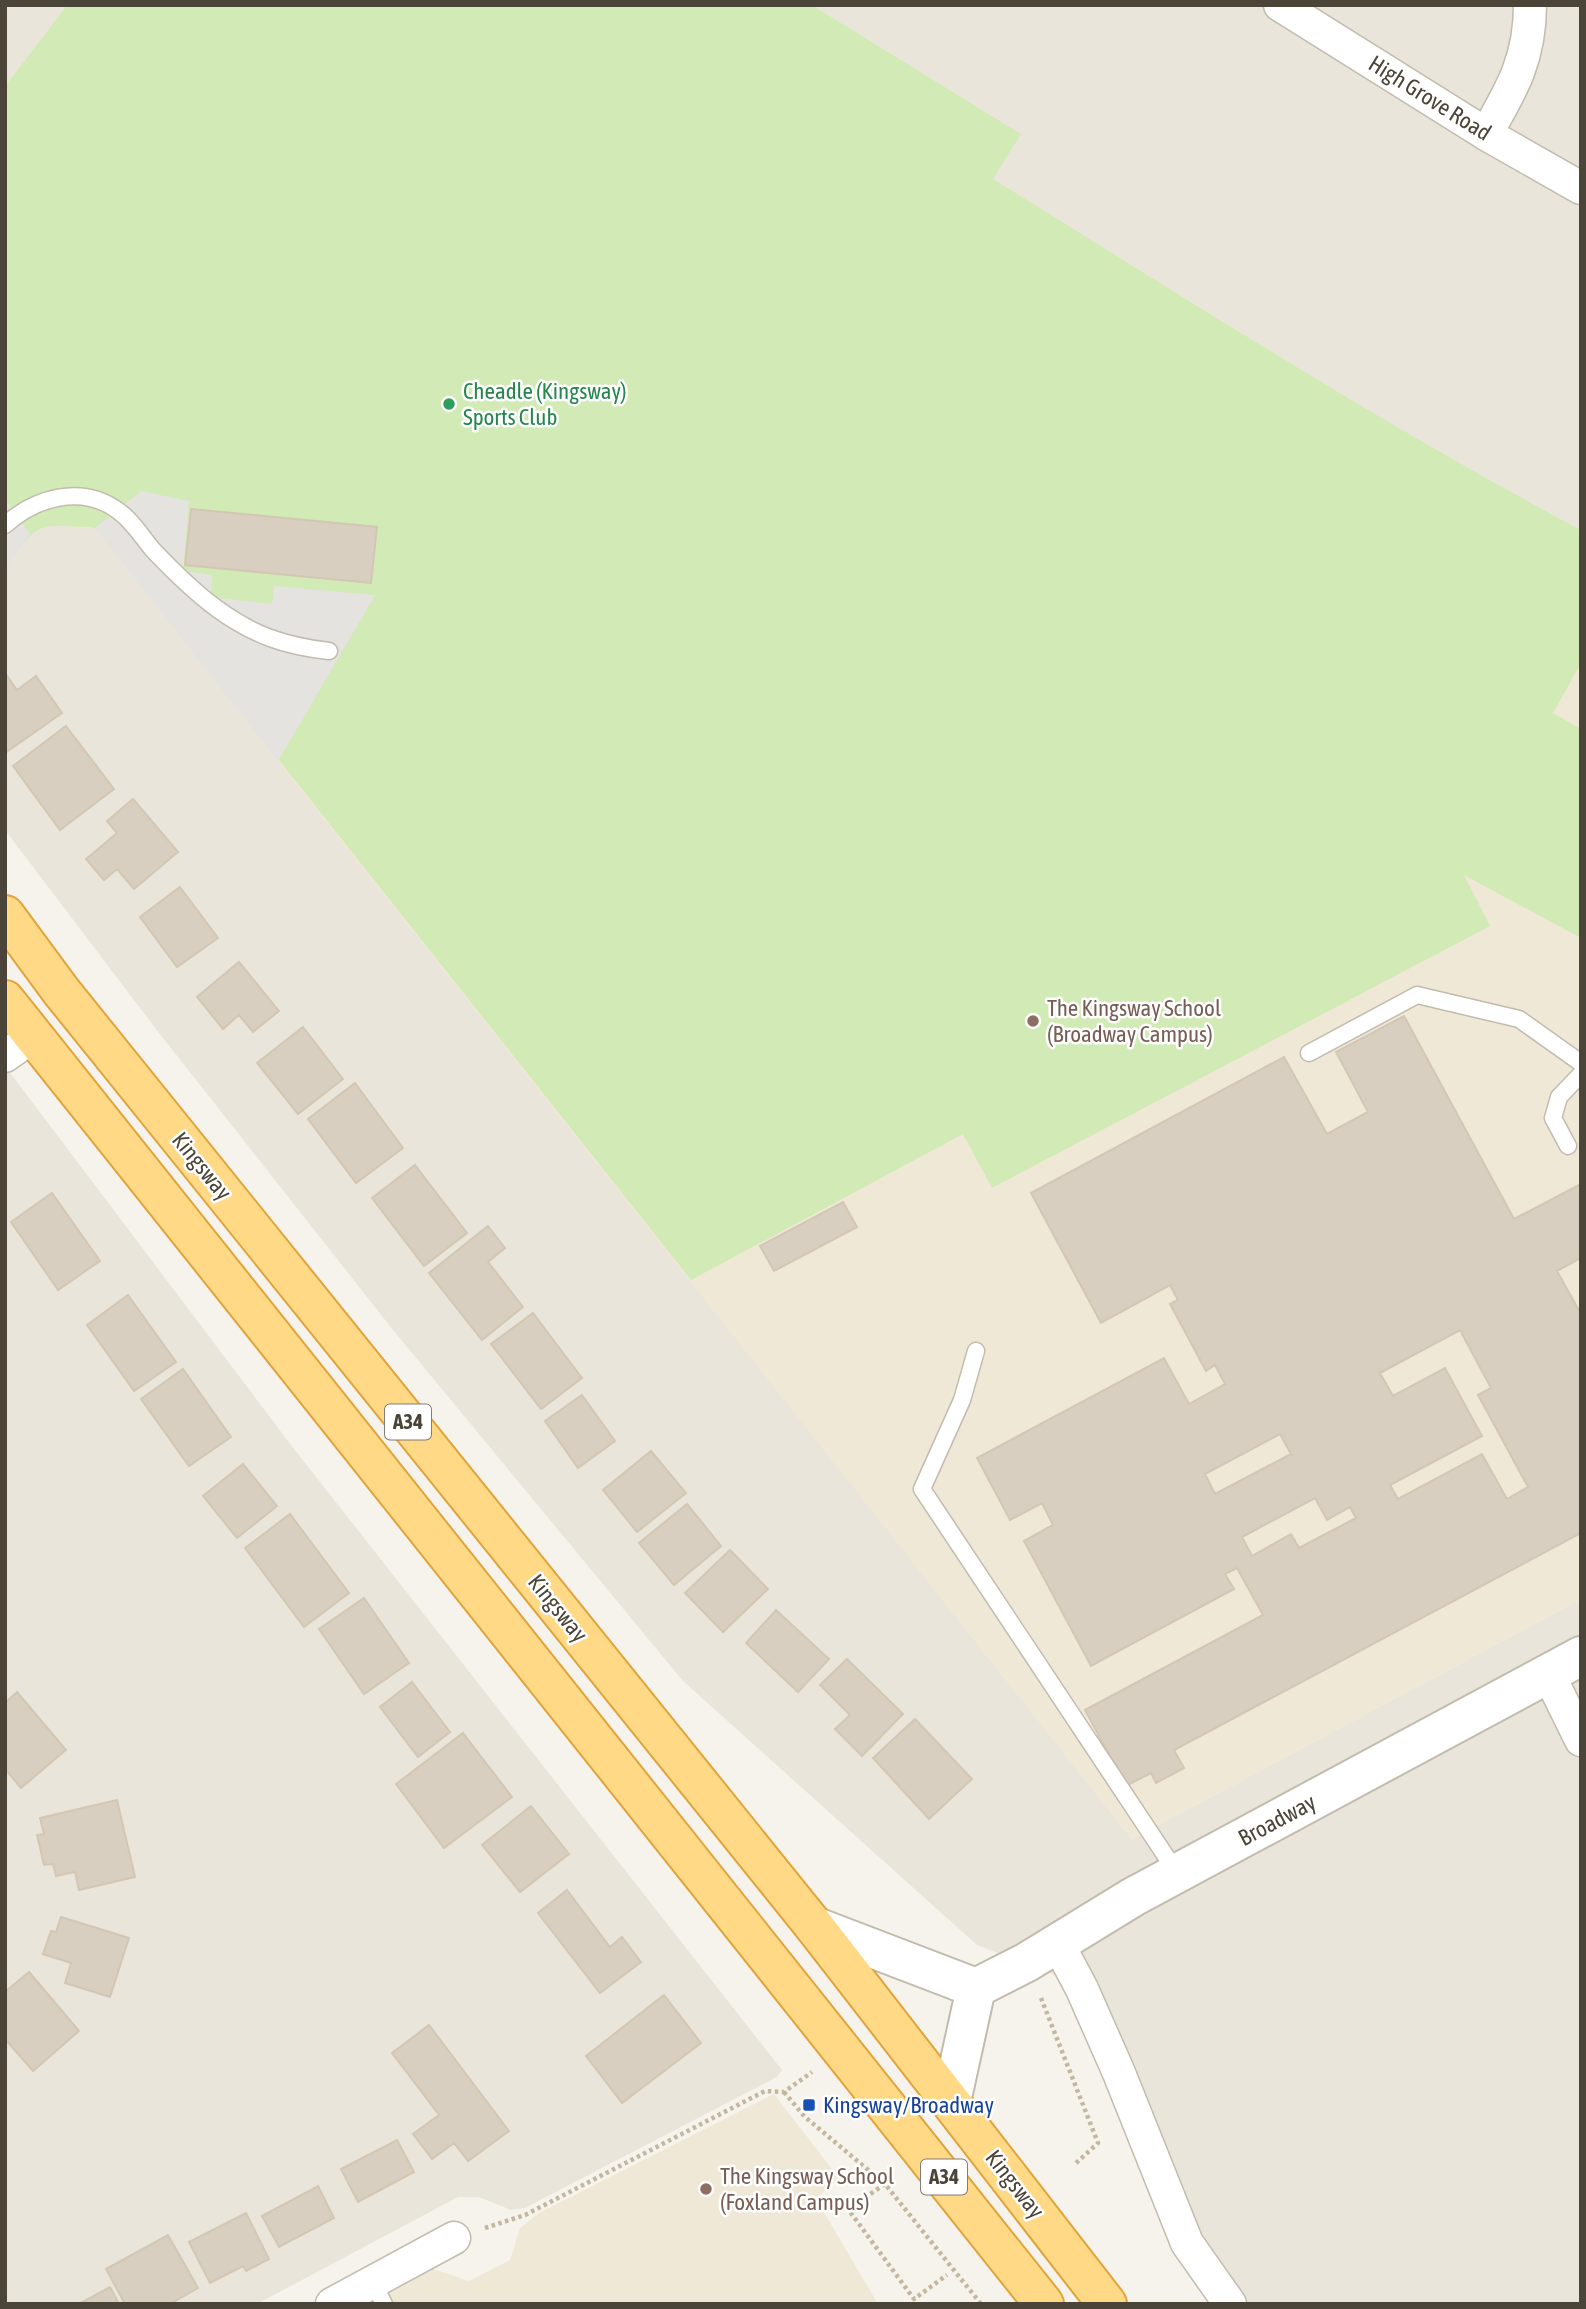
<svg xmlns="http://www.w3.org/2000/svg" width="1586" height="2309" font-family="'Asap Condensed',sans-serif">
<rect width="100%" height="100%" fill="#f6f3ec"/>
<!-- residential -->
<path fill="#eae5da" d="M5,5H67L5,86Z
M812,5H1581V530L1469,471L1359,406L992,179L1020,134Z
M42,525L95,528L1132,1839L1581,1599V2304H1222L1078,1984L977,1945L683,1681L393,1330L159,1033L5,830V569L30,534Z
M5,1066L291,1445L782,2070L777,2077L525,2208L511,2210L479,2197H458L257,2304H5Z"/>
<!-- education -->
<path fill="#efe8d6" d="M992,179L1359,406L1469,471L1581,530V1599L1132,1839L278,761L407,540Z
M774,2094L839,2178L816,2199L878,2304H368L433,2269L469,2281L510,2260L520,2228L539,2213Z"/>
<!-- green -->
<path fill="#d2eab5" d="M67,5H812L1021,134L993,179C1187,299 1379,423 1581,530V663L1553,713L1581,729V938L1464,875L1490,926L992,1188L963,1134L691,1280L95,528C35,525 41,519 5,569V86Z"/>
<!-- parking -->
<path fill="#e5e3e0" d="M141,491L189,501L183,571L212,575L211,597L272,604L274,586L375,595L278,761L95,528Z
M5,499L30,534L5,569Z"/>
<!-- building -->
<path fill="#d8cfc1" stroke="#d3c7b4" stroke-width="2" fill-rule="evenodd" d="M191,509L377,527L371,583L185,565Z
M5,673L17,690L36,676L62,713L5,753Z
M66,726L114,789L60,830L13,766Z
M133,799L178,852L134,889L117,869L104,880L86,859L117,833L107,821Z
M180,887L218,938L177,967L140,917Z
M239,962L279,1011L253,1032L239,1015L223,1029L197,997Z
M1404,1016L1514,1219L1581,1184V1258L1557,1271L1581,1314V1533L1174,1750L1184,1768L1156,1783L1151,1773L1126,1786L1085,1710L1263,1615L1237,1568L1225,1574L1234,1589L1091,1666L1024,1541L1053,1525L1042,1503L1010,1520L977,1458L1164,1358L1189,1404L1225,1384L1215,1365L1206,1371L1170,1304L1178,1300L1170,1285L1101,1323L1031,1193L1284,1057L1327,1134L1368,1112L1336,1052ZM1460,1330L1491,1388L1478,1395L1528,1487L1507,1499L1482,1454L1398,1499L1390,1485L1482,1436L1445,1368L1393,1396L1380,1373ZM1280,1434L1291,1454L1215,1494L1205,1474ZM1315,1498L1327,1520L1350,1507L1356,1518L1299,1548L1291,1534L1252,1556L1242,1537Z
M303,1027L343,1079L298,1114L257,1063Z
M355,1083L403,1148L356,1183L308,1119Z
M415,1165L467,1233L424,1266L372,1198Z
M52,1193L100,1261L58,1290L11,1222Z
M843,1202L857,1227L774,1271L760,1246Z
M488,1226L505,1248L488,1262L523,1307L482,1340L429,1273Z
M128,1295L176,1362L134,1391L87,1325Z
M533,1313L582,1378L541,1409L491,1344Z
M183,1369L231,1437L189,1466L141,1399Z
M582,1395L615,1441L578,1468L545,1421Z
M651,1451L686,1493L637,1532L603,1490Z
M243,1464L277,1506L237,1538L203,1496Z
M687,1504L721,1546L674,1585L639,1543Z
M290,1514L349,1593L304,1627L245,1548Z
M730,1550L768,1589L723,1632L685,1593Z
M364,1598L409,1663L364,1694L319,1629Z
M776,1610L829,1659L798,1692L746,1643Z
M847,1659L903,1714L862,1756L835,1729L850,1715L820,1685Z
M412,1682L450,1732L418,1757L380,1707Z
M17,1692L66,1750L21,1788L5,1769V1703Z
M915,1719L972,1779L929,1819L873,1758Z
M463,1733L512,1797L444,1848L396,1784Z
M117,1800L135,1877L79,1890L75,1872L56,1876L53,1864L44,1865L37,1835L44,1834L40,1818Z
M531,1806L569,1854L520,1892L482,1845Z
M567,1890L610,1947L622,1937L641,1962L600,1993L538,1913Z
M61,1917L129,1938L110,1997L65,1983L71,1963L43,1954L51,1931L56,1932Z
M29,1972L79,2031L33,2071L5,2039V1992Z
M664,1995L701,2043L622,2103L586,2056Z
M429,2025L509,2131L468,2161L454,2143L432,2159L413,2134L439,2115L392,2053Z
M397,2140L414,2172L358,2202L341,2169Z
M318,2186L334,2218L279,2247L262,2216Z
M246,2213L269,2259L246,2271L243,2266L210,2283L189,2242Z
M168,2235L198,2288L170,2304H125L106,2269Z
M110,2287L119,2304H79Z"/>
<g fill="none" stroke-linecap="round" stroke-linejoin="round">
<defs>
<path id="service" d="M5,525C35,498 81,484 117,510C131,519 142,537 153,550C172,570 193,591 216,608C253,635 284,646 329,651
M1309,1053L1417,995L1519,1019L1581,1063
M1568,1146L1553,1118L1559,1097L1581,1074
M976,1351L962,1400L922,1489L1177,1873
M373,2282L384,2304"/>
<path id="minor" d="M1280,5L1486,134L1581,188
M1486,134C1512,89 1530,59 1530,5
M5,1056L32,1037
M1548,1673L1581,1740
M1057,1942L1082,1989L1119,2073L1187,2243L1230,2304
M332,2304L454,2238"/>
<path id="tertiary" d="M814,1926L976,1988L1027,1962L1133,1897L1581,1656
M951,2102L976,1988"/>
<path id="trunk" d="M5,915L61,991L814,1926L1107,2304
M5,1000L1044,2304"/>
</defs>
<!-- service casing -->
<use href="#service" stroke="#c2bbae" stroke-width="19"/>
<!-- minor casing -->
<use href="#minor" stroke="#c2bbae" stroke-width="35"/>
<!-- tertiary casing -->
<use href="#tertiary" stroke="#c2bbae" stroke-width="42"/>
<!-- trunk casing -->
<use href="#trunk" stroke="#e0a43c" stroke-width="42"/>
<!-- path -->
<path stroke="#c4b79f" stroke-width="4.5" stroke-dasharray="3.5 3.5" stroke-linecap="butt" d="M1041,1998L1098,2143L1075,2164
M784,2092L805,2117L885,2184L981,2304
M885,2184L848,2209L914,2299L947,2275
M485,2228L525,2215L765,2091L784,2092L812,2072"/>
<!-- service -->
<use href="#service" stroke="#fff" stroke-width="16"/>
<!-- minor -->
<use href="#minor" stroke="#fff" stroke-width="32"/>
<!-- tertiary -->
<use href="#tertiary" stroke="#fff" stroke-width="38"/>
<!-- trunk -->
<use href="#trunk" stroke="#ffd985" stroke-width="38"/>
</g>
<!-- markers -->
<circle fill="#2e9e5b" stroke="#fff" stroke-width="2.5" cx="449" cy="404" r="7"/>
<g fill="#8d6e63" stroke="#fff" stroke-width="2.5">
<circle cx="1033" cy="1021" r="7"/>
<circle cx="706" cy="2189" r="7"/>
</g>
<rect fill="#1a4fb4" stroke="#fff" stroke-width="2.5" x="802" y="2098" width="14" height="14" rx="3.5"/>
<g text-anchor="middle" stroke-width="5" stroke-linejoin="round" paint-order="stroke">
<!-- shield labels -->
<g fill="#fff" stroke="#817c74" stroke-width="2">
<rect x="385" y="1404.5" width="46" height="35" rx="5"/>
<rect x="921" y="2159.5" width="46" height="35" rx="5"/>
</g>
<g font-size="21" font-weight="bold" fill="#4b4439">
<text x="408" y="1429">A34</text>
<text x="944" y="2184">A34</text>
</g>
<!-- street labels -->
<g font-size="23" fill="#4b4439" stroke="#fff">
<text transform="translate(1430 98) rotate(32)" y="8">High Grove Road</text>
<text transform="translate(202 1166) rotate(51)" y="8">Kingsway</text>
<text transform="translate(558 1608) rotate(51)" y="8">Kingsway</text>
<text transform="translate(1277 1820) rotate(-28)" y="8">Broadway</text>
<text transform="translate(1015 2184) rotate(52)" y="8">Kingsway</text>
</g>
<!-- leisure labels -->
<g font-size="23" fill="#27864d" stroke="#fff" text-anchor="start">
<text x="463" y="399">Cheadle (Kingsway)<tspan x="463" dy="26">Sports Club</tspan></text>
</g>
<!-- education labels -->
<g font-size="23" fill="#785e54" stroke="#fff" text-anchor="start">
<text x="1047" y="1016">The Kingsway School<tspan x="1047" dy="26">(Broadway Campus)</tspan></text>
<text x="720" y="2184">The Kingsway School<tspan x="720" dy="26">(Foxland Campus)</tspan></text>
</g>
<!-- transit labels -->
<g font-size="23" fill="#164399" stroke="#fff" text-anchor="start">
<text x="823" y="2113">Kingsway/Broadway</text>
</g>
</g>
<!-- border -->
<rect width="1586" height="2309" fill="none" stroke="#4b4439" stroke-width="14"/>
</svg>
